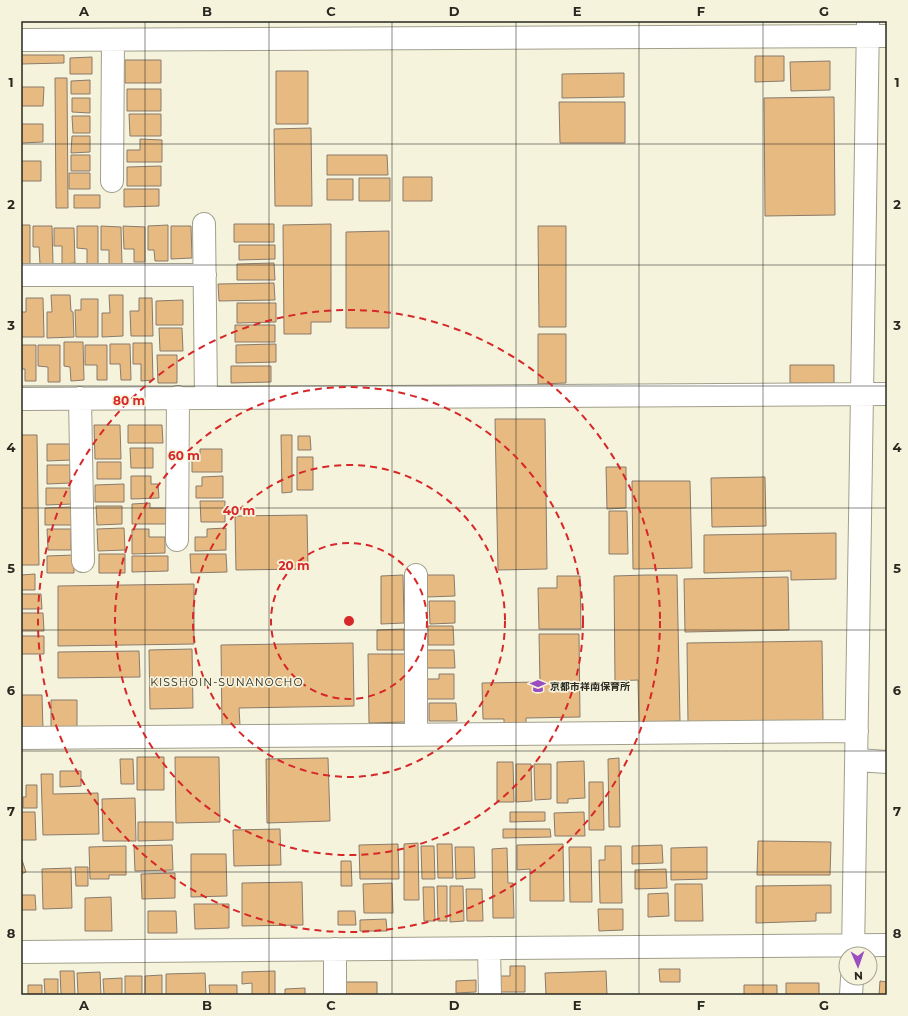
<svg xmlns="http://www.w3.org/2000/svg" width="908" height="1016" font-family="Montserrat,'Noto Sans JP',sans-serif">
<rect width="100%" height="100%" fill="#f6f3dd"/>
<!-- building -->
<path fill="#e7ba82" stroke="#897b6b" d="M21,55H64V63L21,64Z
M755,56H784V81L755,82Z
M92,57V74H70V58Z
M125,60H161V83H125Z
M830,61V90L791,91L790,62Z
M276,71H308V124H276Z
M624,73V97L562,98V74Z
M55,78H67L68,208H56Z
M90,80V94H71V81Z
M21,87H44L43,106H21Z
M127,89H161V111H127Z
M834,97L835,215L765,216L764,98Z
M72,98H90V113L72,112Z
M559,102H625V143H560Z
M129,114H161V136H130Z
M72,116H90V133H73Z
M21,124H43V142L21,143Z
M311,128L312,206H275L274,129Z
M72,136H90V152L71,153Z
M140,139L162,140V162H127V150H140Z
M71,155H90V171H71Z
M327,155H387L388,175H327Z
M21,161H41V181H21Z
M161,166V186H127V167Z
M69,173H90V189H69Z
M403,177H432V201H403Z
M359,178H390V201H359Z
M327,179H353V200H327Z
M124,189H159V206L124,207Z
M74,195H100V208H74Z
M234,224H274V242H234Z
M331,224V322H311V334H284L283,225Z
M21,225H30V264H21Z
M168,225V261H155L154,250H148V226Z
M33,226H52L53,264H40L39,247H33Z
M77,226H98V264H87V249L77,248Z
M101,226L121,227L122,264H109V250H101Z
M123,226L145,227V262H134V249H124Z
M171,226H191L192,258L171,259Z
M538,226H566V327H539Z
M54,228H74L75,263L62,264V246H54Z
M389,231V328H346V232Z
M239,245H275V259L239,260Z
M274,263L275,280H237V264Z
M274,283L275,300L219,301L218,284Z
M51,295H70L71,311L73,312L74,337L47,338V312H52Z
M109,295H123V336L102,337V313H110Z
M26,298H43L44,337H21V312H26Z
M139,298H152L153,336H131L130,311H139Z
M81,299H98V337H76L75,310H81Z
M183,300V325H156V301Z
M237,303H276V322L237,323Z
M235,325H275V342H235Z
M159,328H182L183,351H160Z
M538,334H566V383L538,384Z
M64,342H83L84,380L71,381L70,367L64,366Z
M133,343H152L153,380L141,381V364H133Z
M110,344H130L131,380H121L120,364H110Z
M276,344V362L236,363V345Z
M21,345H36V381H25V369H21Z
M38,345H60V382H48V367L38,366Z
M85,345H107V380H97V365H85Z
M157,355H177V383H158Z
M790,365H834V383H790Z
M231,366H271V382L231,383Z
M495,419H545L547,569L498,570Z
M94,425H120L121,459H95Z
M128,425H162L163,443H128Z
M21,435H37L39,565H21Z
M281,435H292V492L282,493Z
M298,436H310L311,450H298Z
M47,444H72V460L47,461Z
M130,448H153V468H131Z
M200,449H222V472H192V459H200Z
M297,457H313V490H297Z
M97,462H121V479H97Z
M47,465H70V483L47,484Z
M606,467H626V508L607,509Z
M131,476H151V484H158L159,498L131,499Z
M223,476V498H196V486H202V477Z
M765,477L766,526L712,527L711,478Z
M632,481H690L692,568L633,569Z
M124,484V502H95V485Z
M46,488H72L73,504L46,505Z
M200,501H225V522H201Z
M150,503V508H166V524H132V504Z
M96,506H122V524L97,525Z
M72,507L73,525H45V508Z
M609,511H627L628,554H609Z
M307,515L308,569L236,570L235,516Z
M124,528L125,550L98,551L97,529Z
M226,528V550L195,551V537H207V529Z
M47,529H71V550H48Z
M132,529H149V537H165V553L132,554Z
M836,533V579L791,580V571L704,573V535Z
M99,554H125V573H99Z
M190,554H226L227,572L191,573Z
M74,555V573H47V556Z
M132,556H168V571L132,572Z
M35,574V590H21V575Z
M403,575L404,623L381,624V576Z
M426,575H454L455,596L427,597Z
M647,575H677L680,721L639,722L638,680L615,681L614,576Z
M557,576H580L581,629H539L538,588H557Z
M788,577L789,630L685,632L684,579Z
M194,584V644L58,646V586Z
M21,594H41L42,609H21Z
M429,601H455V623L430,624Z
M21,613H43L44,631H21Z
M428,626H453L454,645H428Z
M404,629V650H377V630Z
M539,634H579L580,717L526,718V725L504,726V719H483L482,683L540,682Z
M21,636H44V654H21Z
M822,641L823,722L688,724L687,643Z
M353,643L354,706L239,708L240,725H222L221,645Z
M192,649L193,708L150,709L149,650Z
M426,650H454L455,668H427Z
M139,651L140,677L58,678V652Z
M368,654H405L406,722L369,723Z
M439,674H454V699H427V679H439Z
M21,695H42L43,730H21Z
M51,700H77V731H51Z
M429,703H456L457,721H429Z
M137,757H164V790H137Z
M175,757H219L220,822L176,823Z
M328,758L330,821L267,823L266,759Z
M619,758L620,827H609L608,759Z
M120,759H133L134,784H121Z
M584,761L585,798L568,799V803H557V762Z
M497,762H513L514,802H497Z
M516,764H531L532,801L516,802Z
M534,764H551V799L535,800Z
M60,771H81V786L60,787Z
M41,774H53V794L98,793L99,834L43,835Z
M589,782H603L604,830H589Z
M26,785H37V808H23V797H26Z
M135,798L136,841H103L102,799Z
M21,812H35L36,840H21Z
M510,812H545V821L510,822Z
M584,812L585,836H555L554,813Z
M138,822H173V840L138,841Z
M280,829L281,865L234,866L233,830Z
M503,829H550L551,837L503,838Z
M758,841L831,842L830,875H757Z
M418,843L419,900H404V844Z
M398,844L399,879H360L359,845Z
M437,844H452L453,878H438Z
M563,844L564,901H530V869L517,870V845Z
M172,845L173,870L135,871L134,846Z
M662,845L663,863L632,864V846Z
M126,846V875H109V879H90L89,847Z
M421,846H434L435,879H422Z
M605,846H621L622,903H600L599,860H605Z
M455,847H474L475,878L456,879Z
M569,847H591L592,902H570Z
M707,847V879L671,880V848Z
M507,848L508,883H513L514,918H493L492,849Z
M191,854H226L227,896L191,897Z
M21,857L26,872L21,874Z
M341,861H351L352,886H341Z
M75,867H88V886H76Z
M71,868L72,908L43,909L42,869Z
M666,869L667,888L635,889V870Z
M175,873V898L142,899L141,874Z
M302,882L303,925L242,926V883Z
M392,883L393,913H364L363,884Z
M675,884H702L703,921H675Z
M831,885V913H816V921L756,923V886Z
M437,886H447V921H438Z
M450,886H463L464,921L450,922Z
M423,887H434L435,921H424Z
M466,889H482L483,921H467Z
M668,893L669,916L648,917V894Z
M21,895H35L36,910H21Z
M111,897L112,931H85V898Z
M194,904H229V928L195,929Z
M598,909H623V930L599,931Z
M148,911H176L177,933H148Z
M338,911H355L356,925H338Z
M386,919L387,931H360V920Z
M510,966H525V992H499V976H510Z
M659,969H680V982H660Z
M60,971H74L75,995H61Z
M275,971V995H252V983L242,984V972Z
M606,971L607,995H546L545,973Z
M100,972L101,995H78L77,973Z
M205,973L206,995H166V974Z
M162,975V995H145V976Z
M125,976H142V995H125Z
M122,978V995H104L103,979Z
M44,979H58V995H45Z
M476,980V992L456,993V981Z
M880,981L887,982V995H879Z
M346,982H377V995H346Z
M786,983H819V995H786Z
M28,985H42V995H28Z
M209,985H237V995H210Z
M744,985H777V995H744Z
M305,988V995H285V989Z"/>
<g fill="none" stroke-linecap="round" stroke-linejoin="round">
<defs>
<path id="minor" d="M21,40L887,36
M112,181L113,40
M204,224L206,397
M21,275H205
M80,398L83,561
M21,399L887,394
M177,540L178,397
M416,575V734
M21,738L857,731
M857,760L887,762
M489,948L490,995
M335,949V995
M21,952L887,945
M853,954L868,21
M851,995L852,978"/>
</defs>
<!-- minor casing -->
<use href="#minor" stroke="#a19f8b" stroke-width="24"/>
<!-- minor -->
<use href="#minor" stroke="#fff" stroke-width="22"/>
</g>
<!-- grid -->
<path fill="none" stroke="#292820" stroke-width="1" stroke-opacity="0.55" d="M145,21V995M269,21V995M392,21V995M516,21V995M639,21V995M763,21V995M21,144H887M21,265H887M21,386H887M21,508H887M21,630H887M21,751H887M21,872H887"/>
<!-- distance rings -->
<g fill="none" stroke="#d62828" stroke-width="2" stroke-dasharray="7 5">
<circle cx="349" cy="621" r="78"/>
<circle cx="349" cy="621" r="156"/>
<circle cx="349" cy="621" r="234"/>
<circle cx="349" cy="621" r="311"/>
</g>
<!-- icons -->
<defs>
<symbol id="school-bare" viewBox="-9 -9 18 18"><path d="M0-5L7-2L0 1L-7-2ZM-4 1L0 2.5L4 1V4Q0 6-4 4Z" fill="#9b4ec0" stroke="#f6f3dd" stroke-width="2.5" paint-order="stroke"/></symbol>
</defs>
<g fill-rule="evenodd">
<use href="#school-bare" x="527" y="675" width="22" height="22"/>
</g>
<g text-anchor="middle" stroke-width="3.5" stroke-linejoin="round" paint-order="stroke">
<!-- poi labels -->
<g font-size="10" font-weight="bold" fill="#292820" stroke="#f6f3dd" text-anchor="start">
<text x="550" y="690">京都市祥南保育所</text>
</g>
<!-- neighbourhood labels -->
<g font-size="11" letter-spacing="1" fill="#292820" stroke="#f6f3dd">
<text x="227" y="686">KISSHOIN-SUNANOCHO</text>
</g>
</g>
<circle cx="349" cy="621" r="6" fill="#d62828" stroke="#f6f3dd" stroke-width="2"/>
<g font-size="12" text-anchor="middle" font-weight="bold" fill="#d62828" stroke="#f6f3dd" stroke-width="3.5" stroke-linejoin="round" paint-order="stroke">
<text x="129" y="405">80 m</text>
<text x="184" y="460">60 m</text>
<text x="239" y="515">40 m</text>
<text x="294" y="570">20 m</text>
</g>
<!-- border -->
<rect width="908" height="1016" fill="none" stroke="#f6f3dd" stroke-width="44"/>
<!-- north arrow -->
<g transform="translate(858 966) rotate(178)"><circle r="19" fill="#f6f3dd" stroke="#a4a291"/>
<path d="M0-3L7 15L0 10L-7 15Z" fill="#9b4ec0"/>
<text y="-6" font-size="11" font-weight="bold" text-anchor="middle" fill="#292820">N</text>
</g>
<rect x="22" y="22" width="864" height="972" fill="none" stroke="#292820" stroke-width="1.5"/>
<g font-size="13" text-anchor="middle" font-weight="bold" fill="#292820">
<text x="84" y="16">A</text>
<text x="207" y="16">B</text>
<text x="331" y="16">C</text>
<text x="454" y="16">D</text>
<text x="577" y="16">E</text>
<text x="701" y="16">F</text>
<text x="824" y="16">G</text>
<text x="11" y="87">1</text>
<text x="897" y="87">1</text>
<text x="11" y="209">2</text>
<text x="897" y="209">2</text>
<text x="11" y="330">3</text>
<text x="897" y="330">3</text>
<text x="11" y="452">4</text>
<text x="897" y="452">4</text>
<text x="11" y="573">5</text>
<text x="897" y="573">5</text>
<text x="11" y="695">6</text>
<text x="897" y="695">6</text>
<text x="11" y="816">7</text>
<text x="897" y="816">7</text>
<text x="11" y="938">8</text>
<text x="897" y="938">8</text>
<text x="84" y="1010">A</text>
<text x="207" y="1010">B</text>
<text x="331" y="1010">C</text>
<text x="454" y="1010">D</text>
<text x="577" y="1010">E</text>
<text x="701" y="1010">F</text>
<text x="824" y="1010">G</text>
</g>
</svg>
